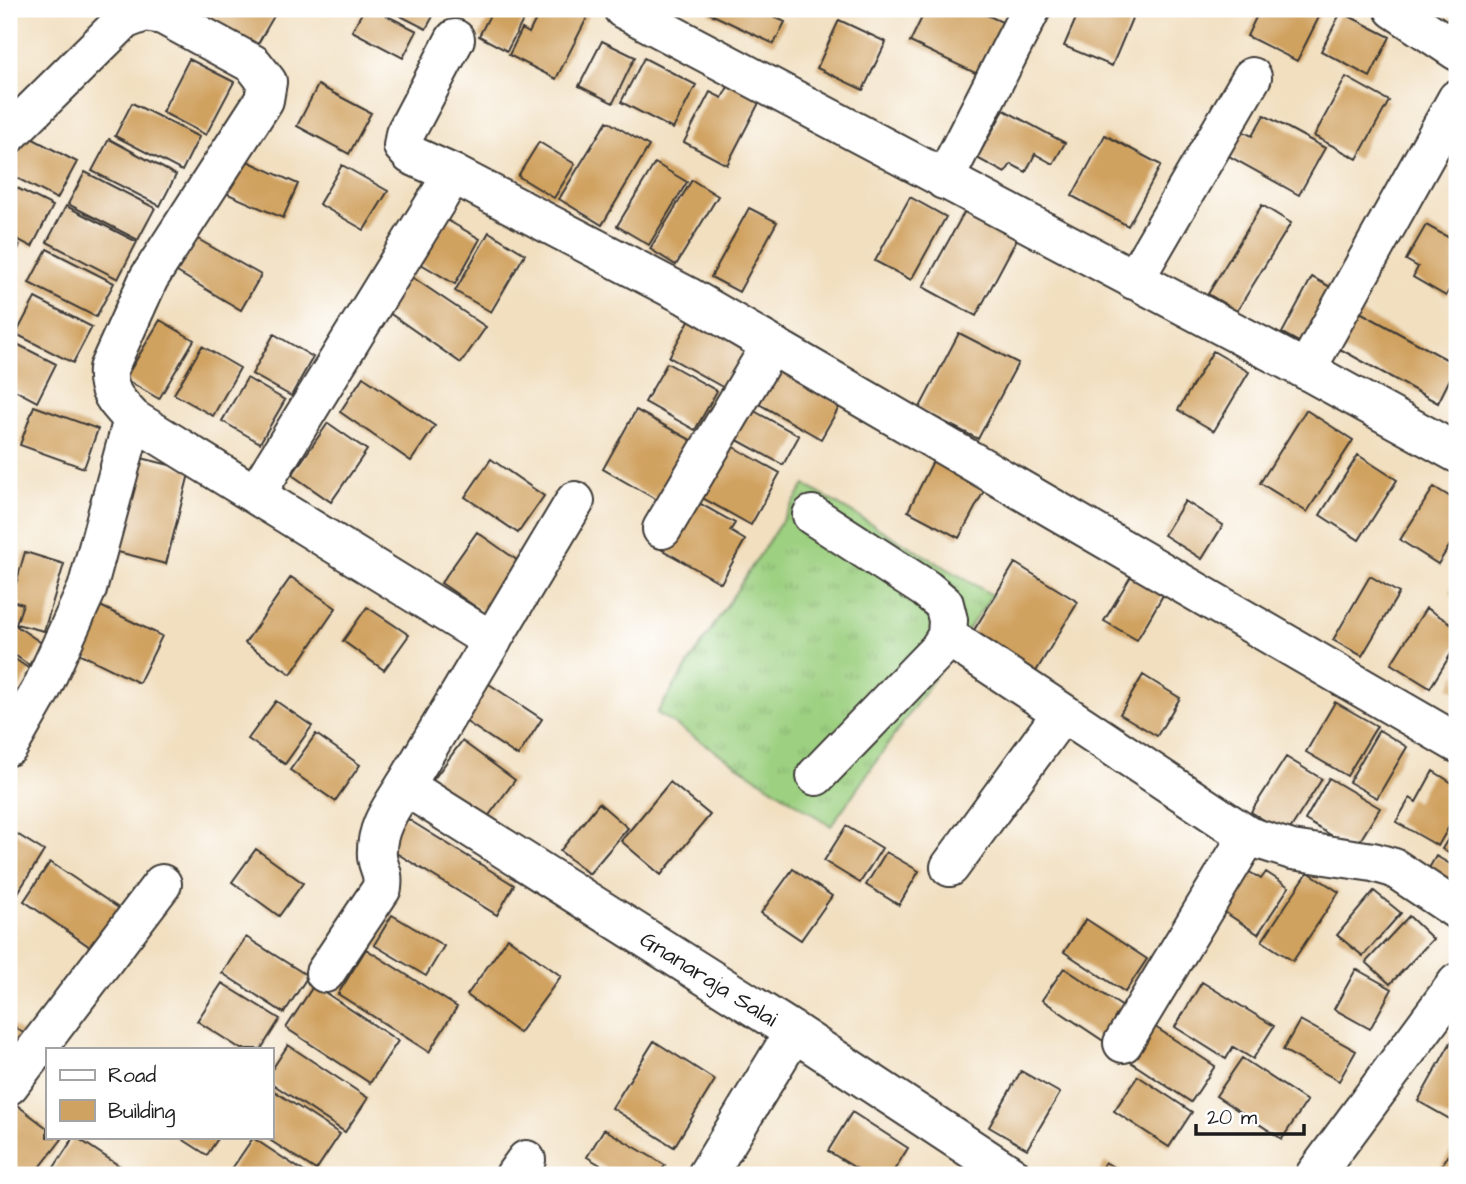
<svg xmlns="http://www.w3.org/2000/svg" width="1466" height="1184" font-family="'Architects Daughter',sans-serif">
<defs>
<pattern id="grass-tufts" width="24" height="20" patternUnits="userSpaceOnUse" patternTransform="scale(1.75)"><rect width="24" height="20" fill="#9dd081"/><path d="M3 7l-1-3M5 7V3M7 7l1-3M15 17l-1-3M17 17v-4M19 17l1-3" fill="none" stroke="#87b26f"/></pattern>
</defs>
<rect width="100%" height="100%" fill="#fff"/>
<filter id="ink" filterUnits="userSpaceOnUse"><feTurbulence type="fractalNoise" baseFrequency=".0143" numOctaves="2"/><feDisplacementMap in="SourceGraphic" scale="14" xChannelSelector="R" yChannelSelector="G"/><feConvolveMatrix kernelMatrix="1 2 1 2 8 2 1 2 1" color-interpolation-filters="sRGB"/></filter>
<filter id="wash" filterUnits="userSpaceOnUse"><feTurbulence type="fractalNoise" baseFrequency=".00686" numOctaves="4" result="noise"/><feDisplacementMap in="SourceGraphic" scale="28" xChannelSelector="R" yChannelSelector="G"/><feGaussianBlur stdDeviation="1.57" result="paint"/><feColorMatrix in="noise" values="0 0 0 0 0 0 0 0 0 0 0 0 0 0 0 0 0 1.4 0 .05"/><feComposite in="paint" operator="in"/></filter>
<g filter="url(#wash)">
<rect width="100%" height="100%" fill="#f1dfc0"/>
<!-- grass -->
<path fill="url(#grass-tufts)" stroke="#5c764e" stroke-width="2" d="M805,485L992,595L831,826L657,713Z"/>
<g id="blocks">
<!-- building -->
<path fill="#d0a261" d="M200,9H278L255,49L196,15Z
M364,9H374L417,31L403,58L352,31Z
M387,9H437L426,29Z
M493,9H529L507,51L479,36Z
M541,9H579L589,14L556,79L509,55L522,29L529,33Z
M712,9H778L774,17L785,22L774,44L709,13Z
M926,9H974L1015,28L990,80L910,42Z
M1080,9H1117L1133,16L1112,66L1064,46Z
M1260,9H1323L1297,61L1247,36Z
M1447,9H1457V19L1445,11Z
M1341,12L1390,37L1370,77L1321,51Z
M839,20L886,42L863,90L817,68Z
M602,41L635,57L613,103L579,86Z
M644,58L696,85L673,129L621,102Z
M189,59L234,82L206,135L162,112Z
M1346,77L1389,101L1357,159L1314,136Z
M731,81L762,97L727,165L684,142L710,92L722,98Z
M318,85L371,113L349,154L297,126Z
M132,103L199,137L182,171L115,136Z
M1004,110L1065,143L1053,164L1035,154L1026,172L1011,164L1005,173L977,158Z
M1264,115L1325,148L1299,195L1229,156L1242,131L1252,136Z
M607,121L649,146L602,225L559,199Z
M16,130L77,162L57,199L9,174V143Z
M1105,135L1161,165L1128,226L1072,196Z
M109,139L176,175L160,206L92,171Z
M1457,139V161L1448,155Z
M539,142L575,164L554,198L518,176Z
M236,156L298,184L283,218L221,191Z
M655,163L687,182L649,245L617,226Z
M342,165L388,191L364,230L319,204Z
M85,172L155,208L138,240L68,204Z
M692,180L718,196L676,265L650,249Z
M9,184L53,206L32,247L9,235Z
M910,197L946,217L911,280L875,261Z
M1262,205L1291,223L1237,311L1208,294Z
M66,206L137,242L118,279L47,242Z
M749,208L777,222L739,292L711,277Z
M966,209L1018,237L976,316L923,287Z
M447,220L480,239L455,284L421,264Z
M1426,225L1457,242V289L1451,286L1446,296L1413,277L1418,267L1406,260Z
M489,232L525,254L491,312L455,291Z
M196,238L261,275L241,310L177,272Z
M9,239L20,245L9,267Z
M47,249L114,283L96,317L29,283Z
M409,275L486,327L461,363L385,310Z
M1312,277L1334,289L1304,345L1282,333Z
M35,298L92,327L73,363L16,334Z
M1360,312L1457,365L1438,403L1340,349Z
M691,317L749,348L726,389L669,357Z
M160,320L194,340L159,399L125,379Z
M959,333L1018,363L978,439L919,409Z
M274,334L313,357L291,396L252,374Z
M9,340L56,364L37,402L9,387Z
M202,346L240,368L213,416L174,394Z
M1213,351L1249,372L1214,431L1178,410Z
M667,363L717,391L695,430L645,402Z
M770,364L841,404L821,439L750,399Z
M363,377L435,426L411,461L340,412Z
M247,378L285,400L260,443L222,421Z
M34,406L98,429L84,468L20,445Z
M747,407L799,436L783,465L730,436Z
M636,410L698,444L664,504L603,469Z
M1306,410L1353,440L1307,512L1260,483Z
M328,423L367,450L331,502L292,475Z
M721,440L780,473L751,525L692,492Z
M1358,455L1397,480L1359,540L1320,515Z
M133,456L190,470L166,564L110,550Z
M491,459L544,496L518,533L465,497Z
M933,461L985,489L959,538L908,511Z
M1434,487L1457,501V534L1438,564L1400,540Z
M688,497L735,523L730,531L745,540L721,583L659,548Z
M1185,501L1223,525L1202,559L1164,535Z
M477,532L521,563L486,614L441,583Z
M25,552L64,564L44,631L16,624L23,604L11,601Z
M1015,563L1078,602L1032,678L968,640Z
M1134,571L1166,590L1137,640L1104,621Z
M1370,576L1399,593L1362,656L1333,640Z
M291,577L336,608L291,674L245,643Z
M1457,580V597L1450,593Z
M88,600L162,636L139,683L66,647Z
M367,607L409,635L384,670L343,641Z
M1426,608L1457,627V644L1430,688L1391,664Z
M9,621L43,644L29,665L9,651Z
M9,655L31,670L17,691L9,685Z
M1457,673V692L1449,687Z
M1143,675L1180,698L1157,736L1120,714Z
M486,682L542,719L518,756L462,719Z
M276,701L312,726L285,764L248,739Z
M1335,702L1377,726L1347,776L1306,752Z
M1379,730L1407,747L1377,798L1349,782Z
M316,734L360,765L335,801L290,770Z
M462,741L515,780L484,822L431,783Z
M1286,757L1322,779L1287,834L1251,812Z
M1433,771L1457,786V813L1438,846L1396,822L1410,798L1416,802Z
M1329,778L1380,808L1355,849L1305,820Z
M670,782L710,815L661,875L621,841Z
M599,803L628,828L589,874L560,851Z
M398,813L514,885L497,915L380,843Z
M1457,824V858L1442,849Z
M846,826L882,848L860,883L824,861Z
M9,829L44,851L9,907Z
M256,849L303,883L279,916L232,882Z
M886,852L919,871L899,905L866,885Z
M1436,856L1457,868V903L1421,882Z
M50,862L120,909L93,949L24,901Z
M1243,868L1261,879L1266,872L1289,887L1258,934L1217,907Z
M793,869L832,896L801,940L761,913Z
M1308,872L1339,892L1293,961L1262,941Z
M1374,891L1401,913L1363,956L1337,935Z
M392,915L444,946L426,976L374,945Z
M1409,916L1433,939L1390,984L1366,962Z
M1086,919L1147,959L1125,992L1064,952Z
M246,937L308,976L284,1013L222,973Z
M508,938L561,976L519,1033L467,995Z
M366,949L457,1007L429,1052L338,994Z
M1064,968L1132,1013L1111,1046L1042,1000Z
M1356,969L1392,989L1370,1029L1334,1009Z
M1202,982L1274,1026L1253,1059L1233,1047L1226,1059L1175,1027Z
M222,983L280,1019L261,1049H241L197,1021Z
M314,985L398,1041L370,1083L286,1028Z
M1300,1020L1356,1051L1339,1081L1283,1050Z
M9,1023L29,1037L9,1066Z
M1152,1025L1215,1066L1191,1102L1129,1061Z
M654,1041L715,1080L674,1147L612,1108Z
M1451,1042L1457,1046V1123L1418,1101Z
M288,1045L368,1098L345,1132L271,1083V1071Z
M1242,1058L1307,1101L1282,1139L1216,1096Z
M1021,1071L1060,1093L1027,1149L989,1127Z
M1138,1076L1192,1112L1169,1147L1114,1111Z
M271,1089L340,1134L316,1170L265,1137H271Z
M9,1099L47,1128V1137H59L62,1139L34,1175H21L9,1166Z
M852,1112L908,1148L891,1175H867L828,1151Z
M604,1129L665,1165L659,1175H617L587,1157Z
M74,1137H76L133,1175H49Z
M179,1137H219L207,1155Z
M253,1138L309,1175H233L229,1173Z
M1452,1150L1457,1154V1175H1435Z
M1105,1162L1127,1175H1097Z"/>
</g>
</g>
<g filter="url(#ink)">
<use href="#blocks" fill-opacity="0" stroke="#3c3935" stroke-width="2"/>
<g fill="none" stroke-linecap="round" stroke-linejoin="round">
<defs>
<g id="minor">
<path d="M623,9L1306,370L1457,453"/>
<path d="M1394,9L1457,51"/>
<path d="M455,39L405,134L403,146L411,155L453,174L687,296L1457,743"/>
<path d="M9,134L124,20L145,12L163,15L253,64L267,82L264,100L149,278L108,369C106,393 118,403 133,419L492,641"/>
<path d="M944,180L1031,9"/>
<path d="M1134,280L1252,77"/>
<path d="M1306,370L1457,99"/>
<path d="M256,494L453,174"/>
<path d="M812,515L926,589L944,604L948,620L947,636L938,650L816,776"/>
<path d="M662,529L771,345"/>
<path d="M947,636L1248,836L1292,850L1373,862L1394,868L1457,910"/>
<path d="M9,746L41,690L87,589L133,419"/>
<path id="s1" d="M405,786L794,1032L1011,1175"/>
<path d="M950,867L1062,713"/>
<path d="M325,973L382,888C384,870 379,871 377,857C375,829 391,808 405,786L575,501"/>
<path d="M1123,1043L1248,836"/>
<path d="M9,1085L162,884"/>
<path d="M515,1175L526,1160"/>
<path d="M707,1175L794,1032"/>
<path d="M1315,1175L1457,983"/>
</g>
</defs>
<!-- minor casing -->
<use href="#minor" stroke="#3c3935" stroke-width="42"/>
<!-- minor -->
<use href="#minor" stroke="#fff" stroke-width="38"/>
</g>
</g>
<g text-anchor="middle" stroke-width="5" stroke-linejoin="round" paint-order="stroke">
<!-- street labels -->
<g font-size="23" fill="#1c1c1c" stroke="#fff">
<text dy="8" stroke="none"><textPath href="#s1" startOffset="360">Gnanaraja Salai</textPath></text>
</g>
</g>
<!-- margin -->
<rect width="1466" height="1184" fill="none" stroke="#fff" stroke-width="35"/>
<!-- legend -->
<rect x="46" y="1048" width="228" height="91" fill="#ffffff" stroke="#a4a4a4" stroke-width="2"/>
<rect x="60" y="1070" width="35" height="10" fill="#ffffff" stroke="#a4a4a4" stroke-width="2"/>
<text x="108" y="1082" font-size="21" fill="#1c1c1c">Road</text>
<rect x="60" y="1100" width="35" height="21" fill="#d0a261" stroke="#a4a4a4" stroke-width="2"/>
<text x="108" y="1118" font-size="21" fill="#1c1c1c">Building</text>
<!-- scale -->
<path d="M1196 1124v10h108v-10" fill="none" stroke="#1c1c1c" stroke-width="3.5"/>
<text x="1207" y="1124" font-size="21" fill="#1c1c1c" stroke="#ffffff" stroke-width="5" paint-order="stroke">20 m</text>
</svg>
